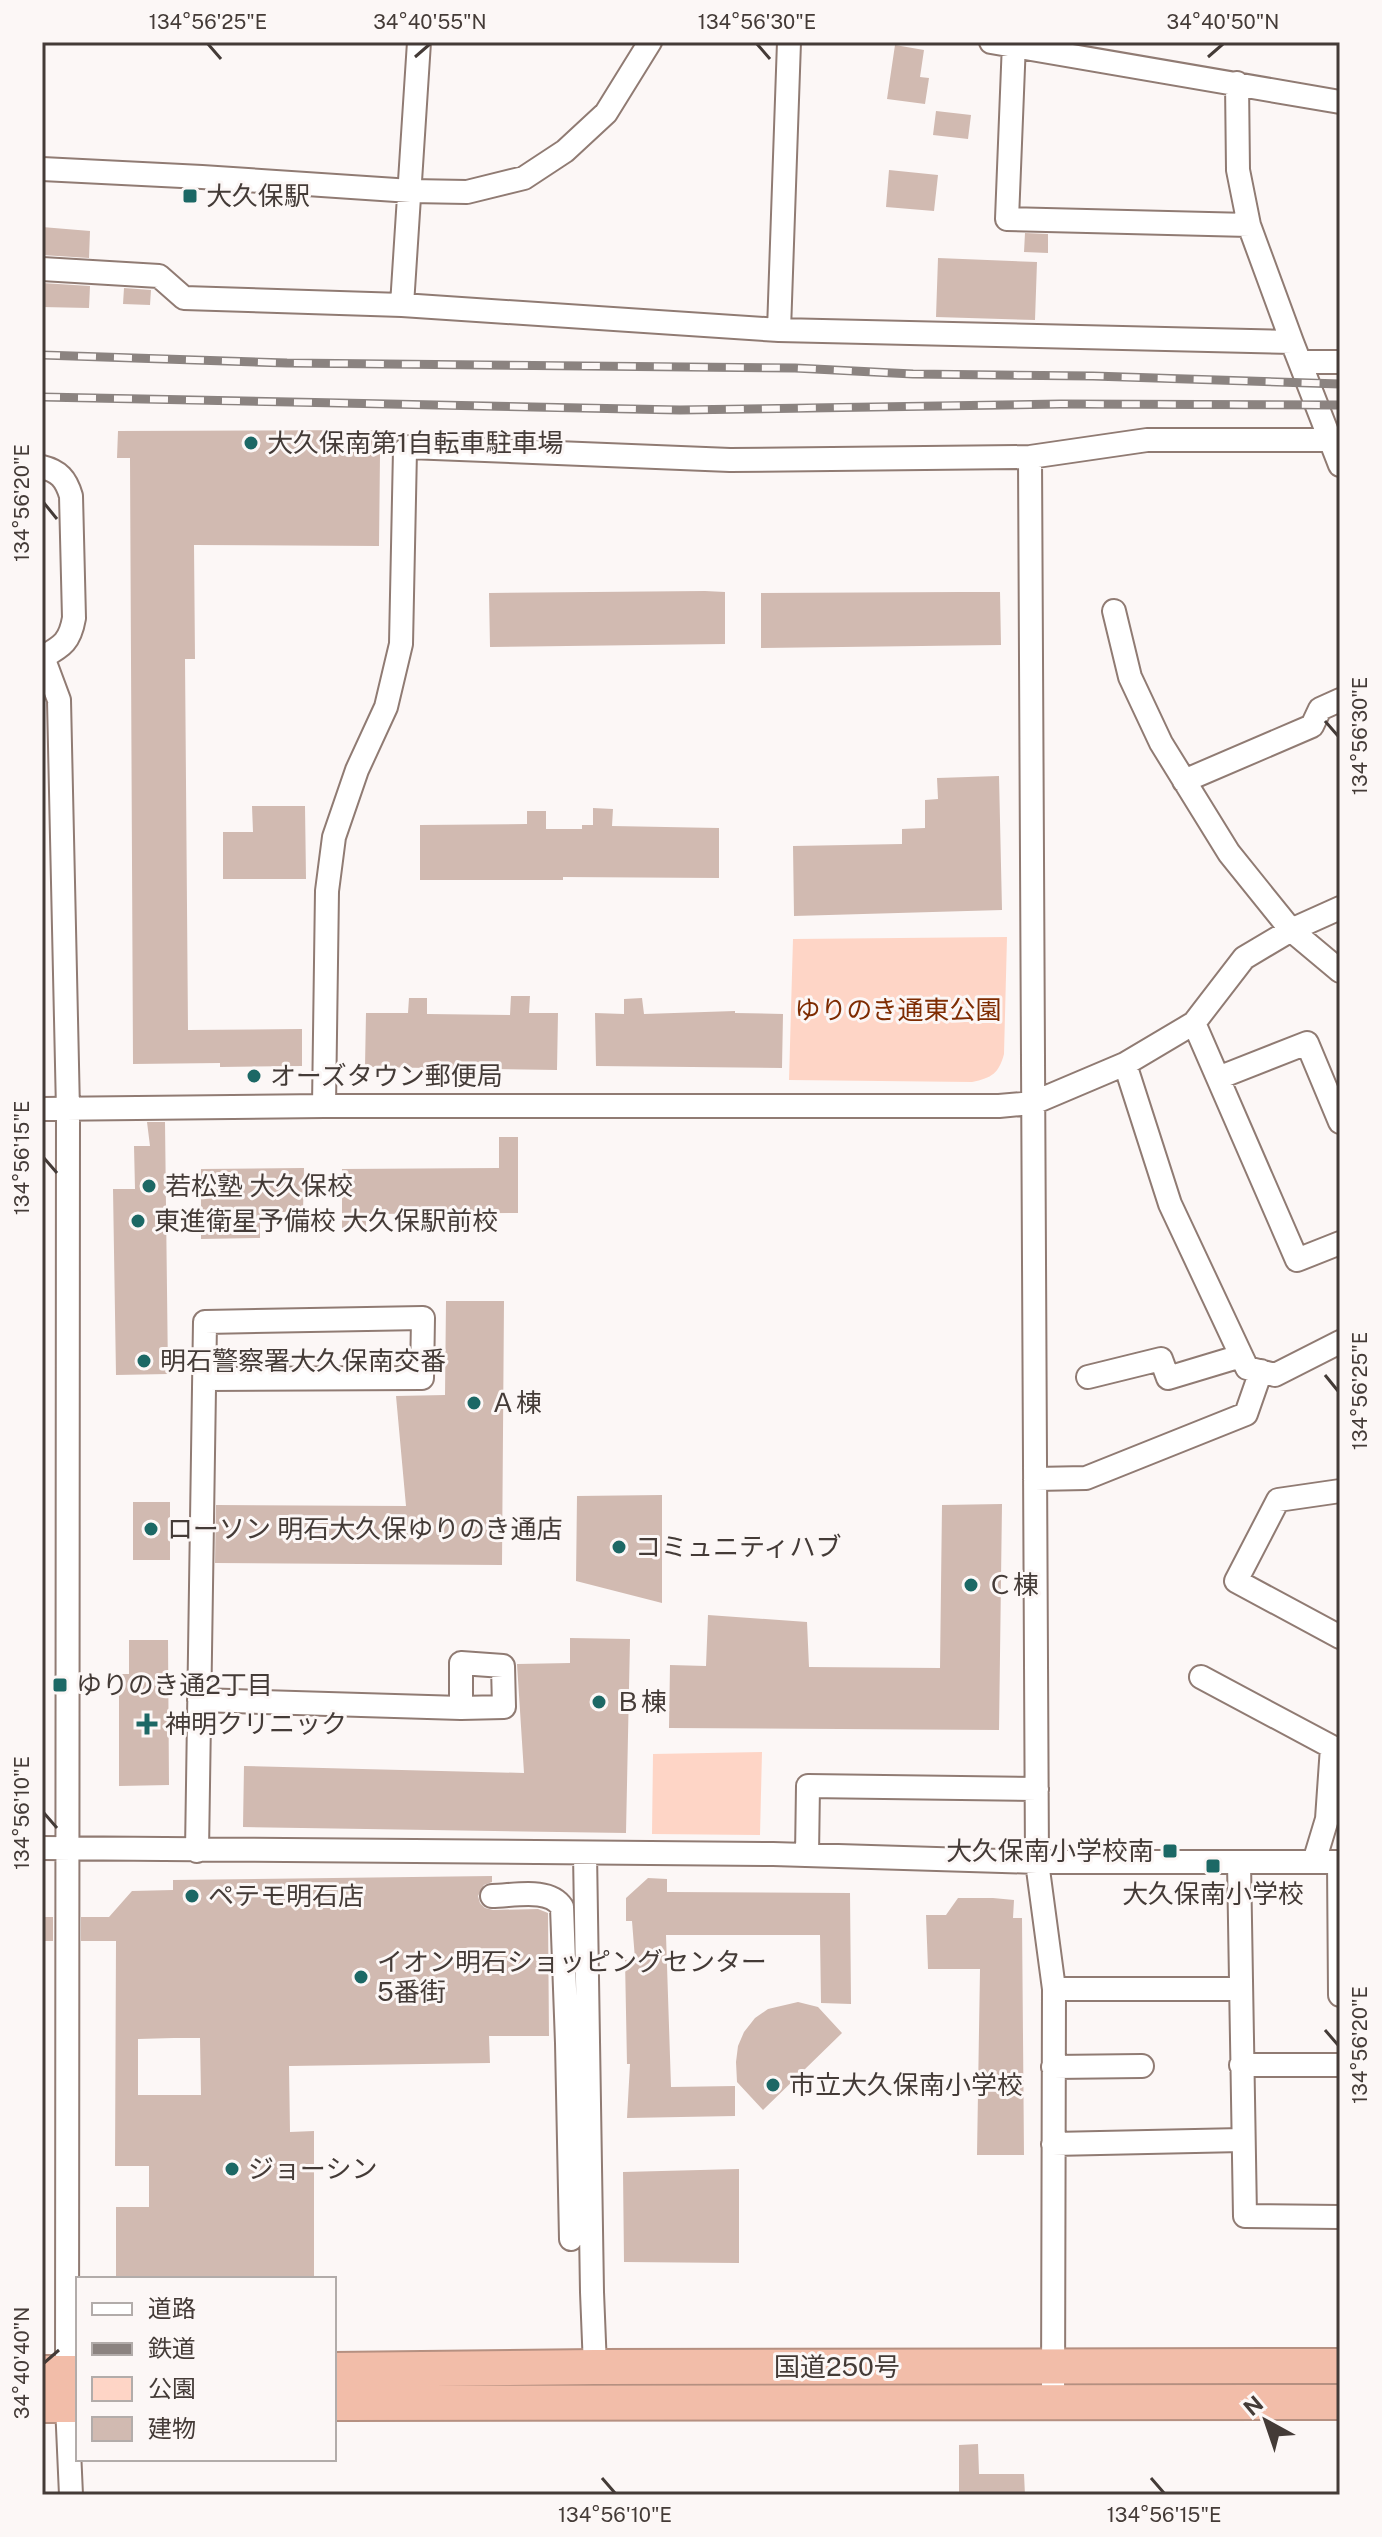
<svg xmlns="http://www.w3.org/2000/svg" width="1382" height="2537" font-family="'Public Sans','Noto Sans JP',sans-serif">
<rect width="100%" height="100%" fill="#fcf7f6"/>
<!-- green -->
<path fill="#fed5c6" d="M1007,937L1004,1054C999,1073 992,1078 972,1082L789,1080L793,939Z
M762,1752L760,1835L652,1834L653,1754Z"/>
<!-- building -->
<path fill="#d1bab1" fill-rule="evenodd" d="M895,45L924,50L920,77L929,78L925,104L887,99Z
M936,111L971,115L968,139L933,135Z
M889,170L938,175L934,211L886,207Z
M42,227L90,231L89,258L42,255Z
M1025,233L1048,234V253L1024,252Z
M938,258L1037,262L1035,320L936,317Z
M42,283L90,286L89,308L42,307Z
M124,288L151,290L150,305L123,304Z
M385,430V455H380L379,546L194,545L195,659H185L188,1030L302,1029V1066L220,1067V1063L133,1064L130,458H117L118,431Z
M705,591L725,592V644L490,647L489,593Z
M960,592H1000L1001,645L761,648V593Z
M999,776L1002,910L794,916L793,846L902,844V829L925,828V800L938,799L937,778Z
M252,806H305L306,879H223V832H253Z
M593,808L613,809L612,826L719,828V878L563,877V880H420V825L527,824V811H546V829H582V825H593Z
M511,996H530L529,1013H558L557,1070L365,1067L366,1013H408L409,998H427V1014L510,1015Z
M642,998L644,1014L735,1011V1013L783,1014L782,1068L596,1066L595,1013L624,1014V999Z
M147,1122H165L168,1374L116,1375L113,1189H135L134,1146H150Z
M499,1137H518V1213L366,1214V1228H342V1169L499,1168Z
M304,1168L303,1212H260V1238L201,1239V1169Z
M446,1301H504L502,1565L215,1563L216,1505L406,1506L396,1396L445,1395Z
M662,1495V1603L576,1581L577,1496Z
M133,1502H170V1560H133Z
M1002,1504L999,1730L669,1728L670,1665L706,1666L708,1615L807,1622L809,1667L940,1668L942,1505Z
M570,1638L630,1639L626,1833L243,1827L244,1766L524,1773L517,1664L570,1663Z
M129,1640H168L169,1785L119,1786V1674H129Z
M492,1876V1882L484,1885L478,1896L480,1903L485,1908L493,1910L538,1909L548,1913L549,2036H489L490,2063L289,2066L290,2132L314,2131V2279H116V2207H149V2166H115L116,1941H81V1917H109L132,1891L173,1890V1880ZM174,2038H200L201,2095H138V2039Z
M648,1878L667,1879V1892L850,1893L851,2004L821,2003L820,1935H666L671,2087L735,2086V2116L627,2118L630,2064H627L625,1960L635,1959L632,1921H626V1898Z
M958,1898H993L1014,1900L1013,1918H1022L1024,2155H977L980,1969H928L926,1915H946Z
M42,1917H53V1941H42Z
M798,2002L818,2007L842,2033L763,2110L737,2082L736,2062L738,2046L744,2032L755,2018L768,2009Z
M739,2169V2263L624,2262L623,2172Z
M978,2444L979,2474H1024L1025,2495H959V2445Z"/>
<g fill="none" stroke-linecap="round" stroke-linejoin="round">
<defs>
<path id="minor" d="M991,42L1340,102
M1014,42L1007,219L1249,225
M1237,83L1238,170L1249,225L1292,342L1340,465
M42,169L202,177L411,191L467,192L524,178L565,151L606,113L650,42
M42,269L159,276L184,298L402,305L779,330L1292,342
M402,305L419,42
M779,330L789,42
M1300,362H1340
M1030,457L1037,1862L1054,1989L1053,2402
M42,467C59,471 66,479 71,496L74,618C70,641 63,646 43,657
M1114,611L1130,677L1161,743L1229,853L1291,930L1340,971
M43,657L59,700L68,1110L67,2405L71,2495
M1184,781L1312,726L1320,709L1340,700
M1194,1023L1297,1260L1340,1243
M1125,1064L1170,1204L1247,1368L1275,1375L1340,1342
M1218,1078L1307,1043L1340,1122
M324,1106L327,891L334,837L357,770L386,707L401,644L405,450L409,447L730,460L1030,457L1147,440H1330
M42,1109L324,1106H999L1033,1103L1125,1064L1194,1023L1244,958L1291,930L1340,908
M1088,1377L1161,1359L1168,1378L1241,1356
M1035,1479L1086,1478L1246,1414L1261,1371
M1340,1491L1278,1500L1236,1581L1340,1637
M1201,1677L1332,1747L1327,1819L1314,1862
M199,1700L461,1708L504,1707L503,1666L461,1663V1708
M42,1848L773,1854L1037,1862H1340
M197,1851L205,1322L423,1318L422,1378L205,1379
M585,1853L592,2292L595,2367
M807,1855L808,1786L1037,1789
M1239,1862L1245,2216L1340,2217
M1339,1862L1340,1995
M492,1896C513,1896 549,1887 562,1907L567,2043L571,2239
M1054,1989H1240
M1241,2065H1340
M1053,2067L1142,2066
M1053,2144L1242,2140"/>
<path id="highway" d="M334,2370L595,2367L1340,2366
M42,2373H78
M334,2403L1340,2402
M42,2405H78"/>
</defs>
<!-- minor casing -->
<use href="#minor" stroke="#907b73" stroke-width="26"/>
<!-- highway casing -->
<use href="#highway" stroke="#b59081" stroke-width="38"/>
<!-- minor -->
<use href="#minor" stroke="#fff" stroke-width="22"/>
<!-- highway -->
<use href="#highway" stroke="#f2bda9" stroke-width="34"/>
<defs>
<path id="rail" d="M42,355L287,363L795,368L913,374L1093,376L1340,384
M42,397L680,410L1060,404L1340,405"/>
</defs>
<!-- rail casing -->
<use href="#rail" stroke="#8b8380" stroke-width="9"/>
<!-- rail -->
<use href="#rail" stroke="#fcf7f6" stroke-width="6" stroke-dasharray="18" stroke-linecap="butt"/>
</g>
<!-- ticks -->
<path fill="none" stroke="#443b37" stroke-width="3" d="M208,44L221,59M757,44L770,59M415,57L430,44M1208,57L1223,44M44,503L57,519M1325,721L1338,736M44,1158L57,1173M1325,1375L1338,1391M44,1813L57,1828M1325,2030L1338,2045M44,2363L59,2350M602,2478L615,2493M1151,2478L1164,2493"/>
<!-- markers -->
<g fill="#1c6865" stroke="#fcf7f6" stroke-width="3">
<rect x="182" y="188" width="16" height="16" rx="4"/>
<circle cx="251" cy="443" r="8"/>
<circle cx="254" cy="1076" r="8"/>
<circle cx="149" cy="1186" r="8"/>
<circle cx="138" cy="1221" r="8"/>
<circle cx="144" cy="1361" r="8"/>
<circle cx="474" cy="1403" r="8"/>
<circle cx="151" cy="1529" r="8"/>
<circle cx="619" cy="1547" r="8"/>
<circle cx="971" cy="1585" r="8"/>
<rect x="52" y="1677" width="16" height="16" rx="4"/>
<circle cx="599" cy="1702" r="8"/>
<path d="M143 1712h8v8h8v8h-8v8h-8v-8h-8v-8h8z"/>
<rect x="1162" y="1843" width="16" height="16" rx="4"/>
<rect x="1205" y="1858" width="16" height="16" rx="4"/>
<circle cx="192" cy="1896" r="8"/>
<circle cx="361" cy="1977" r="8"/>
<circle cx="773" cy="2085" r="8"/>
<circle cx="232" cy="2169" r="8"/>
</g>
<g text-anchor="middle" stroke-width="6" stroke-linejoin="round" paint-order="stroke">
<!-- poi labels -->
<g font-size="26" fill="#443b37" stroke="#fcf7f6" text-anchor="start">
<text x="206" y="205">大久保駅</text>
<text x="267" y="452">大久保南第1自転車駐車場</text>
<text x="270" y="1085">オーズタウン郵便局</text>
<text x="165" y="1195">若松塾 大久保校</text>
<text x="154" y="1230">東進衛星予備校 大久保駅前校</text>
<text x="160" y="1370">明石警察署大久保南交番</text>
<text x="490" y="1412">Ａ棟</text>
<text x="167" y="1538">ローソン 明石大久保ゆりのき通店</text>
<text x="635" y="1556">コミュニティハブ</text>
<text x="987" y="1594">Ｃ棟</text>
<text x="76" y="1694">ゆりのき通2丁目</text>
<text x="615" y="1711">Ｂ棟</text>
<text x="165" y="1733">神明クリニック</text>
<text x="1154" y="1860" text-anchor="end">大久保南小学校南</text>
<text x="1213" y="1903" text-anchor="middle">大久保南小学校</text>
<text x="208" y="1905">ペテモ明石店</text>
<text x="377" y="1971">イオン明石ショッピングセンター<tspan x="377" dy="30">5番街</tspan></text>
<text x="789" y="2094">市立大久保南小学校</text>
<text x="248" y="2178">ジョーシン</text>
</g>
<!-- park labels -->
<g font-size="26" fill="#7e2c02" stroke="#fcf7f6">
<text x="898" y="1019">ゆりのき通東公園</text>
</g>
<!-- street labels -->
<g font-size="26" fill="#443b37" stroke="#fcf7f6">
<text x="837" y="2376">国道250号</text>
</g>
</g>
<!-- border -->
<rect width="1382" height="2537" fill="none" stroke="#fcf7f6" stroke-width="88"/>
<!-- legend -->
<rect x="76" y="2277" width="260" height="184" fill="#fcf7f6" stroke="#b2acaa" stroke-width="2"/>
<rect x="92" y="2303" width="40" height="12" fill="#ffffff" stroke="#b2acaa" stroke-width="2"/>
<text x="148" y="2317" font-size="24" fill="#443b37">道路</text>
<rect x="92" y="2343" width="40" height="12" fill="#8b8380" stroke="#b2acaa" stroke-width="2"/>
<text x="148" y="2357" font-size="24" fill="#443b37">鉄道</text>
<rect x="92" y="2377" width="40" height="24" fill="#fed5c6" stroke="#b2acaa" stroke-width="2"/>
<text x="148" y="2397" font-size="24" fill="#443b37">公園</text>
<rect x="92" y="2417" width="40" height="24" fill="#d1bab1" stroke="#b2acaa" stroke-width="2"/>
<text x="148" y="2437" font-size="24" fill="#443b37">建物</text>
<!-- north arrow -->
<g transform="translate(1266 2421) rotate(320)" stroke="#fcf7f6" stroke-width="6" paint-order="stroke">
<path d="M0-6L14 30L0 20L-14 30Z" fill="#443b37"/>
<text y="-12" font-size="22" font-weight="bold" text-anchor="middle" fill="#443b37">N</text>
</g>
<rect x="44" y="44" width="1294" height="2449" fill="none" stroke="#443b37" stroke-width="3"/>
<g font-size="20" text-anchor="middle" fill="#443b37">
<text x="208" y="29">134°56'25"E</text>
<text x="430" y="29">34°40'55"N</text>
<text x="757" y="29">134°56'30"E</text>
<text x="1223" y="29">34°40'50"N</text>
<text transform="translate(22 503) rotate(-90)" y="7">134°56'20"E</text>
<text transform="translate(1360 736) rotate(-90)" y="7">134°56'30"E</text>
<text transform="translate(22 1158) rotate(-90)" y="7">134°56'15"E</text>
<text transform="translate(1360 1391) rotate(-90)" y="7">134°56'25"E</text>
<text transform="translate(22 1813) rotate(-90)" y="7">134°56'10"E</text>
<text transform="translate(1360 2045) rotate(-90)" y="7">134°56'20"E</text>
<text transform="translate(22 2363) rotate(-90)" y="7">34°40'40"N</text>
<text x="615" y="2522">134°56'10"E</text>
<text x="1164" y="2522">134°56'15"E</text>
</g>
</svg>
